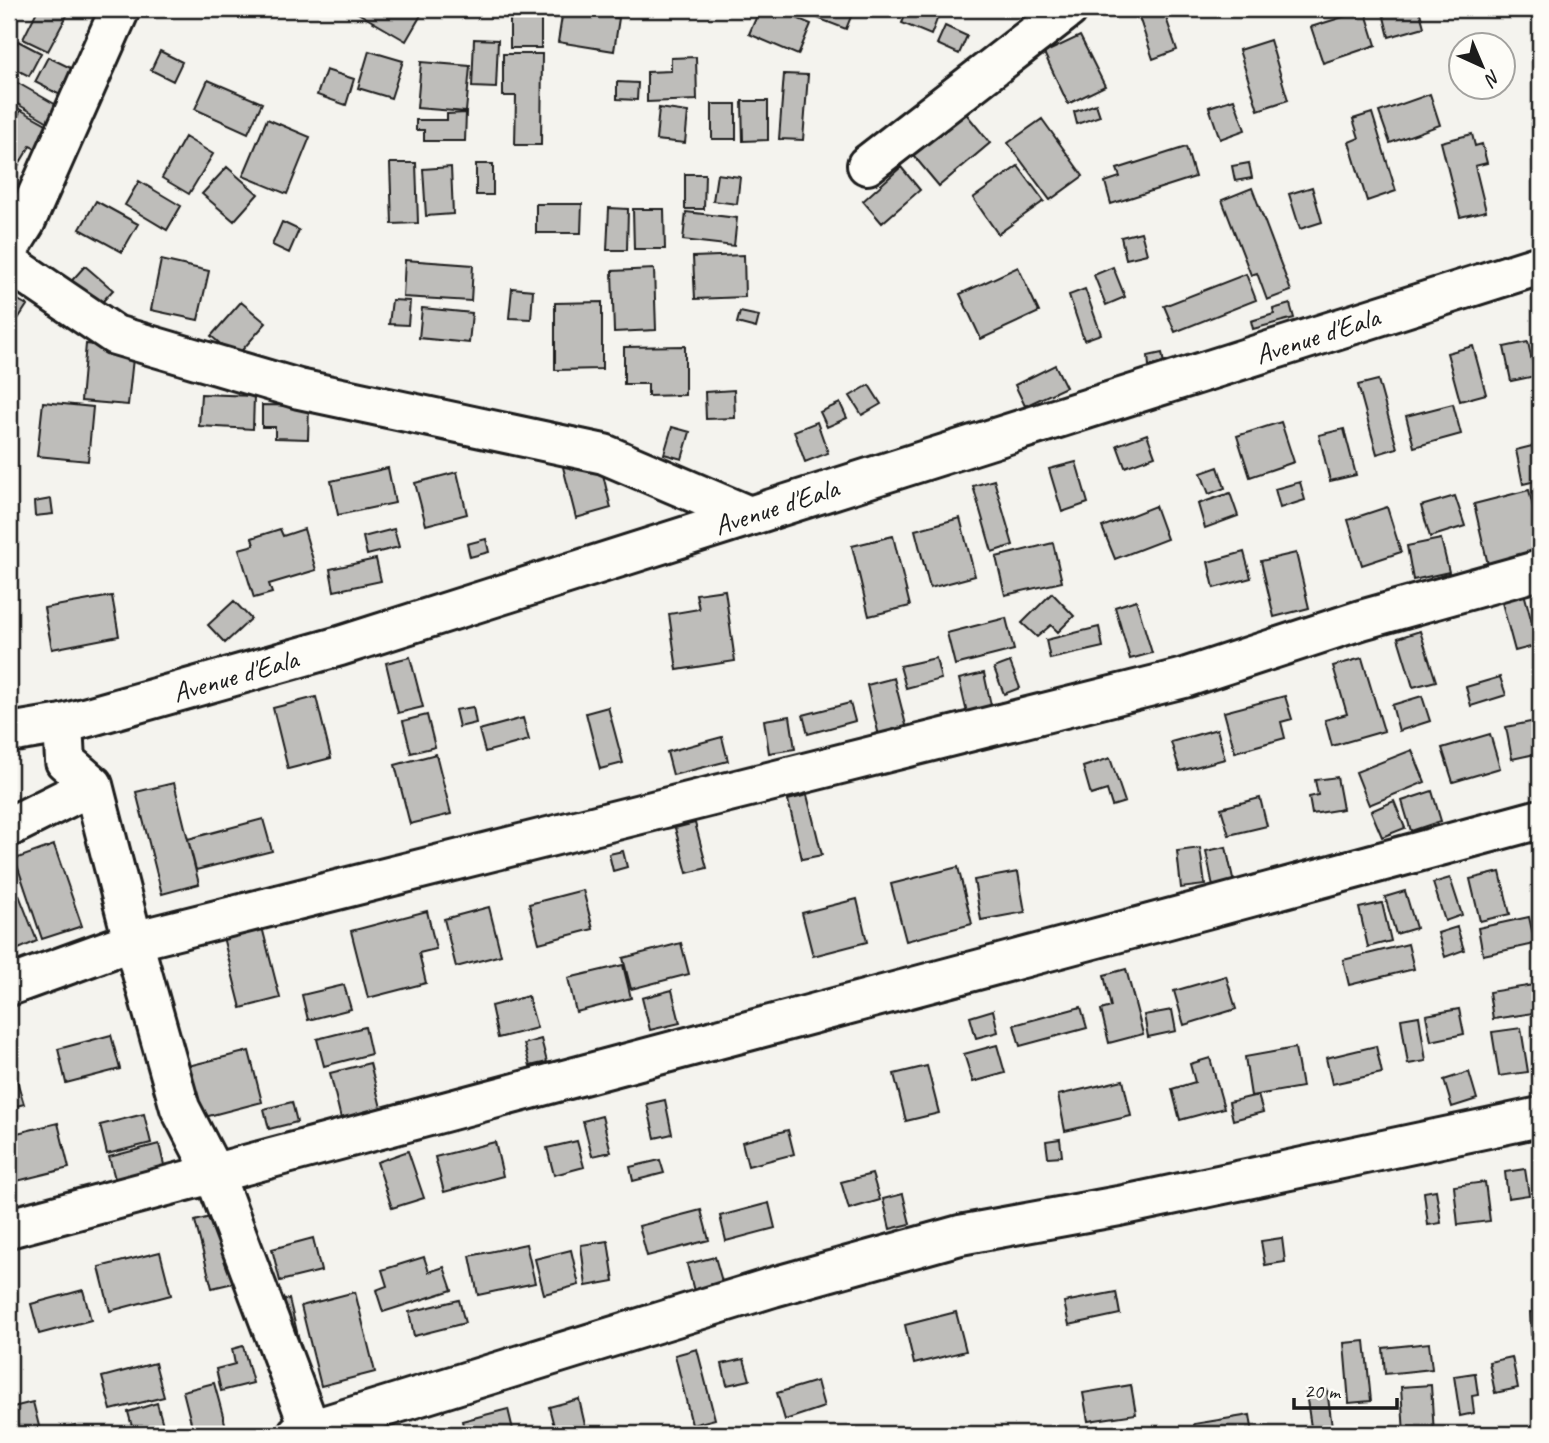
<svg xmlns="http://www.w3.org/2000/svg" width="1549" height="1443" font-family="Caveat,sans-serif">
<rect width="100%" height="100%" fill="#f4f3ee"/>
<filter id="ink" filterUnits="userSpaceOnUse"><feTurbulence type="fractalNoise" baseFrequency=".0143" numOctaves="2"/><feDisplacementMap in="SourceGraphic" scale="14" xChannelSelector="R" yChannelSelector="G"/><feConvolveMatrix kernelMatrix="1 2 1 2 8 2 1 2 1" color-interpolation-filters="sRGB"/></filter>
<g filter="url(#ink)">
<!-- building -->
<path fill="#bebdba" stroke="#1c1c1c" stroke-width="2" d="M38,9L70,10L48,51L23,39Z
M351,9H411L421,15L406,41Z
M760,9H775L811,24L798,55L749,34Z
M815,9H854L846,29L812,16Z
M908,9H941L931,35L902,23Z
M1163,9L1177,50L1153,59L1139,17Z
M1382,9H1419L1424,27L1389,37Z
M563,10L619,18L614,51L558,42Z
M1365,10L1376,45L1323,63L1311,27Z
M510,17H541V48H510Z
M945,26L967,36L959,54L937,44Z
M1080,36L1105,86L1068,104L1044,53Z
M474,39L498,40L496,88L472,87Z
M1270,40L1288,100L1258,110L1239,50Z
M18,41L41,53L29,76L9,66V59Z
M160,51L182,62L173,81L151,70Z
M369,51L403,61L391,98L358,88Z
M503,54H542L541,145H515L516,96H503Z
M48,57L81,73L68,99L35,82Z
M696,57L697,100L647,102V72L671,71V58Z
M421,62L470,66L466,112L417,108Z
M326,70L354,79L346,105L317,95Z
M784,74L808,75L803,140L779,139Z
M9,78L60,107L50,123L9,99Z
M208,80L262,103L248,133L195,109Z
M617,82L638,83L637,100L617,99Z
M1430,94L1440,125L1390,143L1379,112Z
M1234,99L1245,130L1220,139L1209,107Z
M955,100L990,143L939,186L904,144Z
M742,101H768V140L743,141Z
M9,102L21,110L9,131Z
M712,104H736V139H712Z
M1096,104L1100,116L1077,124L1074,112Z
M659,108L688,112L685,143L656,140Z
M21,110L57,130L44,136L36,149L30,146L12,176L9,174V132Z
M466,113L465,141H424V130H416V120H447V114Z
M1372,113L1396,191L1367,201L1349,142L1359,138L1353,119Z
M267,119L310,137L287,194L243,176Z
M1042,119L1083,176L1050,200L1008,143Z
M1472,134L1475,146L1482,144L1487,163L1475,166L1486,211L1460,217L1441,142Z
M1540,135V168L1535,136Z
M185,137L213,154L189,194L162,178Z
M1186,147L1195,177L1111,204L1105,182L1120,177L1117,169Z
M390,163H416L418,223L392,224Z
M1249,163L1252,178L1235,181L1232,166Z
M476,164H493V195H476Z
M1018,166L1044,201L998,234L973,198Z
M227,167L258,194L234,221L202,194Z
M451,167L453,214L426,216L423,169Z
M901,167L920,190L882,223L863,201Z
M685,174H705L704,209H685Z
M717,174L740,177L737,204L713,201Z
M139,181L181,206L167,230L125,205Z
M1312,187L1322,222L1300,229L1289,194Z
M1252,188L1291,291L1267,300L1257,273L1251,275L1222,200Z
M96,201L138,224L122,252L80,229Z
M536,204H582L581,233H536Z
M609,208L628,209L627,250H607Z
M633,209H664L665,249H634Z
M686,212L737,218L734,246L683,240Z
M282,222L299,230L289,253L272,245Z
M1141,232L1147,254L1126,259L1121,237Z
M744,255L745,297L695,299L693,257Z
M161,260L209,271L198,320L151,310Z
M405,260L473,265L471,301L403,297Z
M85,266L113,290L94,311L66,287Z
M1018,267L1039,312L981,339L960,294Z
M1113,267L1125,297L1106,305L1094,275Z
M654,269L656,330L614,332L612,271Z
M1246,274L1256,300L1175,332L1164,306Z
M512,288L533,290L531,319L509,318Z
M1085,289L1101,334L1084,340L1069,295Z
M9,295L27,305L18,319L9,314Z
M392,300L410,301L408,325L389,324Z
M241,302L266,323L236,357L211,336Z
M602,302V369L555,370V303Z
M1290,304L1294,318L1253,329L1251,321L1274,314L1273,309Z
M422,308L472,313L469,343L419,338Z
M740,312L759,316L756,328L737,323Z
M1528,342L1535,376L1511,381L1504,347Z
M86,344L134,349L128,405L81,401Z
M685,346V395L648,396V384H624V347Z
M1473,346L1486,394L1460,401L1447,353Z
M1162,353L1164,364L1149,366L1148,356Z
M1055,365L1066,387L1025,406L1015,385Z
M1378,380L1397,448L1377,454L1358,385Z
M869,385L881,404L862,415L850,396Z
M734,390L735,418L706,419L705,392Z
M201,394L254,396L253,429L199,426Z
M43,402L93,407L88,461L37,456Z
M840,403L847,418L827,427L820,412Z
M1453,404L1461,434L1414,447L1406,416Z
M262,405L309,406L308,439L275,438V427H262Z
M817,422L828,453L805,462L794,431Z
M1281,422L1294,462L1250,477L1237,436Z
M672,427L690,432L682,459L664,454Z
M1344,429L1356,475L1330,481L1319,435Z
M1147,434L1155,456L1125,467L1117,445Z
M1532,446L1540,480L1523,484L1516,450Z
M599,458L611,508L576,518L563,467Z
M1076,462L1088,503L1062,512L1049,469Z
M1218,467L1225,488L1209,494L1201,473Z
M388,468L395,503L338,515L331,481Z
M457,472L467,514L426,525L415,483Z
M994,480L1013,545L992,552L973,486Z
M1300,482L1305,500L1280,508L1275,489Z
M1529,490L1540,537V557L1489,569L1474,504Z
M1230,493L1238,516L1205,528L1198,504Z
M1455,496L1465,526L1430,537L1421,506Z
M51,499L53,514L35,516L34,502Z
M1155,506L1167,539L1115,559L1102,527Z
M1387,507L1401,552L1362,565L1348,520Z
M960,518L975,576L930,588L915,530Z
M280,529L283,536L304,529L316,570L269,584L272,593L254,598L239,549L254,545L252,538Z
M394,529L399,547L367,555L363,537Z
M893,536L910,606L869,616L852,546Z
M486,539L489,552L470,557L467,544Z
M1441,539L1449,572L1413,580L1407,546Z
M1053,543L1062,582L1005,595L996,557Z
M1244,552L1251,578L1214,588L1208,562Z
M1296,553L1309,608L1274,617L1261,561Z
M376,559L381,581L334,591L330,569Z
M725,590L735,661L677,670L669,614L699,609L696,594Z
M1052,593L1074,616L1058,632L1051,625L1037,637L1022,623Z
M1524,593L1538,645L1515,651L1501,599Z
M112,596L119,636L52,649L44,608Z
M1136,600L1152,653L1130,659L1115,607Z
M234,601L251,619L225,643L208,625Z
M1006,618L1014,650L955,665L947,633Z
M1099,627L1103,647L1050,659L1046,640Z
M1420,631L1436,681L1413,687L1398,638Z
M410,657L423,707L398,713L386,663Z
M936,658L941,679L906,688L900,666Z
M1362,658L1384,731L1332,746L1325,720L1347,714L1333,666Z
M1010,662L1020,688L1004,694L994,668Z
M984,673L992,710L968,717L959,679Z
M1500,677L1506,695L1471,706L1466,687Z
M894,678L907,729L879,736L867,685Z
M1285,696L1292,719L1281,722L1285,738L1235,752L1224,712Z
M1422,696L1430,721L1399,731L1392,705Z
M316,697L331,758L288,769L273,708Z
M850,703L855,721L808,734L803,715Z
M473,707L476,723L459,727L455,710Z
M608,707L623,763L600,769L586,713Z
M427,715L435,747L411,753L403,721Z
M790,716L795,749L769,753L764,720Z
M523,718L529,740L485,752L479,730Z
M1540,720V753L1512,759L1506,727Z
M1217,729L1225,759L1180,771L1171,742Z
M1490,734L1500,768L1453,782L1442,748Z
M722,737L728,761L673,775L667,752Z
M1412,750L1425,782L1369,805L1356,772Z
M436,754L451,814L410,824L395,765Z
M1110,758L1125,802L1112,806L1107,790L1091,795L1083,767Z
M1337,777L1343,809L1312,814L1309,797L1318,795L1315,780Z
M174,783L199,884L162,894L136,792Z
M1432,791L1441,821L1411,831L1402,801Z
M807,795L822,855L802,859L788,800Z
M1260,798L1267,826L1229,835L1221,808Z
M1394,801L1405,828L1382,837L1371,811Z
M263,819L272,851L196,870L188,839Z
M695,823L707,868L687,873L675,828Z
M54,845L82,926L42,939L15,859Z
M1226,847L1234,883L1213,887L1206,851Z
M1200,848L1205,885L1181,888L1177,851Z
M623,851L627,867L613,871L609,854Z
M958,867L972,924L906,941L891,884Z
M1018,872L1025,912L981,920L974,880Z
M1500,872L1510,914L1480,921L1470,879Z
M1450,878L1462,915L1445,921L1433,883Z
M583,890L593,929L539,943L529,904Z
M1405,891L1416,928L1396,934L1385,897Z
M19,895L37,941L12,952L9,943V899Z
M857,899L867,942L813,956L802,913Z
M1382,903L1391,941L1368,947L1359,908Z
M489,907L501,955L456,967L444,919Z
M427,911L436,949L419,953L426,983L368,998L351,931Z
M1529,917L1535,944L1483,955L1478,928Z
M262,927L280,998L241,1008L223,937Z
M1457,927L1464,950L1445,957L1438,933Z
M681,943L689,974L631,989L623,958Z
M1408,944L1414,969L1349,985L1343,960Z
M623,965L631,998L576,1012L568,978Z
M1126,969L1143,1034L1109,1043L1101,1010L1111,1007L1104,975Z
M1226,976L1236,1009L1184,1025L1174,991Z
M1540,984V1012L1493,1019L1489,992Z
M344,985L351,1009L308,1020L302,995Z
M672,990L680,1023L650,1030L642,998Z
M528,996L537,1028L498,1038L491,1006Z
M1081,1007L1087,1028L1020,1046L1014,1025Z
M1459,1009L1464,1034L1431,1041L1426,1015Z
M993,1010L998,1032L976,1038L970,1017Z
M1172,1010L1176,1031L1148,1037L1144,1015Z
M1419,1016L1426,1061L1408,1064L1401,1019Z
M365,1027L371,1054L324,1066L317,1039Z
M1521,1028L1528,1072L1499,1076L1492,1032Z
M111,1035L120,1069L66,1083L58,1049Z
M541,1039L547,1062L530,1066L524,1044Z
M997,1045L1005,1073L973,1082L964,1054Z
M1376,1046L1382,1073L1332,1084L1326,1058Z
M1295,1048L1302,1087L1251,1096L1245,1057Z
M249,1051L262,1102L197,1119L184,1067Z
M1210,1058L1224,1108L1180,1120L1172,1089L1195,1082L1190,1064Z
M370,1063L384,1120L344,1131L330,1073Z
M927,1066L939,1113L906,1121L894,1074Z
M14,1071L24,1104L9,1108V1073Z
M1469,1072L1477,1099L1452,1107L1444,1080Z
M1123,1080L1131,1116L1065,1131L1058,1095Z
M1258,1095L1263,1112L1233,1120L1229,1102Z
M665,1100L672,1134L655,1138L647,1104Z
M292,1102L297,1122L269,1129L264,1109Z
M144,1114L151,1143L107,1154L100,1125Z
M602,1116L611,1152L592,1156L583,1121Z
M58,1123L69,1168L9,1183V1135Z
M788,1130L794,1154L748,1166L742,1142Z
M1060,1139L1062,1156L1048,1157L1046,1141Z
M577,1141L584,1167L554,1175L547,1148Z
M495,1142L503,1176L444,1192L435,1157Z
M159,1144L166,1173L117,1186L109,1157Z
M408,1151L424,1198L392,1208L377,1162Z
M660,1160L664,1173L633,1181L630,1167Z
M1525,1169L1529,1195L1508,1198L1505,1172Z
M872,1174L880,1200L849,1209L841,1182Z
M1485,1182L1490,1221L1458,1225L1454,1186Z
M1436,1190L1441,1223L1428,1225L1424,1192Z
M903,1194L910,1224L890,1229L883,1199Z
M769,1203L775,1228L726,1241L720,1216Z
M701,1210L709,1240L647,1256L639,1226Z
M225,1213L242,1281L212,1288L195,1221Z
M313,1238L321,1271L280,1281L272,1249Z
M1282,1238L1285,1262L1265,1265L1261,1241Z
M608,1241L614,1281L586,1286L581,1245Z
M526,1244L535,1283L478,1295L470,1256Z
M571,1250L579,1285L544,1294L535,1259Z
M160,1252L171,1295L110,1311L99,1267Z
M424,1257L429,1272L444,1267L452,1290L383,1312L376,1290L387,1286L382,1270Z
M715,1257L725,1292L696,1299L687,1264Z
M83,1290L91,1320L39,1334L31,1304Z
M355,1292L375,1372L321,1386L301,1306Z
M1116,1292L1120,1314L1069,1325L1064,1302Z
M289,1299L300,1344L287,1347L276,1302Z
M459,1300L465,1323L414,1336L409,1312Z
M956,1312L966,1351L914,1364L905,1325Z
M1530,1312H1540V1334L1531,1335Z
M1365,1341L1371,1401L1349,1403L1344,1343Z
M1429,1343L1432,1369L1385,1374L1383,1348Z
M243,1346L253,1383L221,1391L216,1369L235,1364L232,1349Z
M697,1349L715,1419L692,1425L675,1355Z
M1512,1357L1518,1388L1495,1393L1489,1362Z
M744,1359L750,1380L727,1385L722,1364Z
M155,1363L164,1397L111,1410L102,1377Z
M1475,1373L1478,1395L1472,1396L1474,1413L1460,1416L1454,1376Z
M817,1381L824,1407L785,1420L777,1393Z
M214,1383L228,1434H194L183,1391Z
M1131,1385L1136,1414L1088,1421L1083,1393Z
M1431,1385L1434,1434H1404L1401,1387Z
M1327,1390L1333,1434H1312L1306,1393Z
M579,1399L587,1434H556L549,1407Z
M33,1402L41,1434H9V1408Z
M157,1403L165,1432L155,1434H134L128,1412Z
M508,1409L514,1434H465L462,1421Z
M1250,1415L1253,1434H1196L1194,1424Z
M75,1425L77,1434H55L54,1430Z
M747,1429L748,1434H727Z"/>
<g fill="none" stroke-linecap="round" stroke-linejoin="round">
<defs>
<path id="street" d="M867,165L1068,9
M9,249L25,223L120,9
M9,263L115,335L299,389L604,454L747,515
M93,785L133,941L180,1108L214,1174L312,1434
M9,827L93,785L65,761L63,724
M9,986L133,941L1184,678L1361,620L1540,570
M9,1228C519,1092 1030,957 1540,819
M297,1434L773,1287L960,1235L1119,1206L1540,1117"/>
<path id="secondary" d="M9,733L63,724L340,646L1540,265"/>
</defs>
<!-- street casing -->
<use href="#street" stroke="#1c1c1c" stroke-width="44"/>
<!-- secondary casing -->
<use href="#secondary" stroke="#1c1c1c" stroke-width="44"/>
<!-- street -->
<use href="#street" stroke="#fdfcf7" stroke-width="38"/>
<!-- secondary -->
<use href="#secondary" stroke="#fdfcf7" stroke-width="38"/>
</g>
</g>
<g text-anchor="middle" stroke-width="5" stroke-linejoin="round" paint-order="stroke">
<!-- street labels -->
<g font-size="28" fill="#1c1c1c" stroke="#fdfcf7">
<text transform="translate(1317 335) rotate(-18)" y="10">Avenue d'Eala</text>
<text transform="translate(776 506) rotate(-18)" y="10">Avenue d'Eala</text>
<text transform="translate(235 675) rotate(-16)" y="10">Avenue d'Eala</text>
</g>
</g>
<!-- margin -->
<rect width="1549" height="1443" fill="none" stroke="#fdfcf7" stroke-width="35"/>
<rect x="18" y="18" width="1514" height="1408" fill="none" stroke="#1c1c1c" stroke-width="2.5" filter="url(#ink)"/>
<!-- north arrow -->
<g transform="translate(1482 66) rotate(136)"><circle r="33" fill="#fdfcf7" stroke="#a3a29f" stroke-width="2"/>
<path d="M0-5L12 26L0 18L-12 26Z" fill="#1c1c1c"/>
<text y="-10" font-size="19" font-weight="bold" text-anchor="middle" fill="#1c1c1c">N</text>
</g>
<!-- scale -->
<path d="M1294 1398v10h103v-10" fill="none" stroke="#1c1c1c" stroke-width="3.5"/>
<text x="1304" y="1398" font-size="21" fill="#1c1c1c" stroke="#fdfcf7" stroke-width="5" paint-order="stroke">20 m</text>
</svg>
